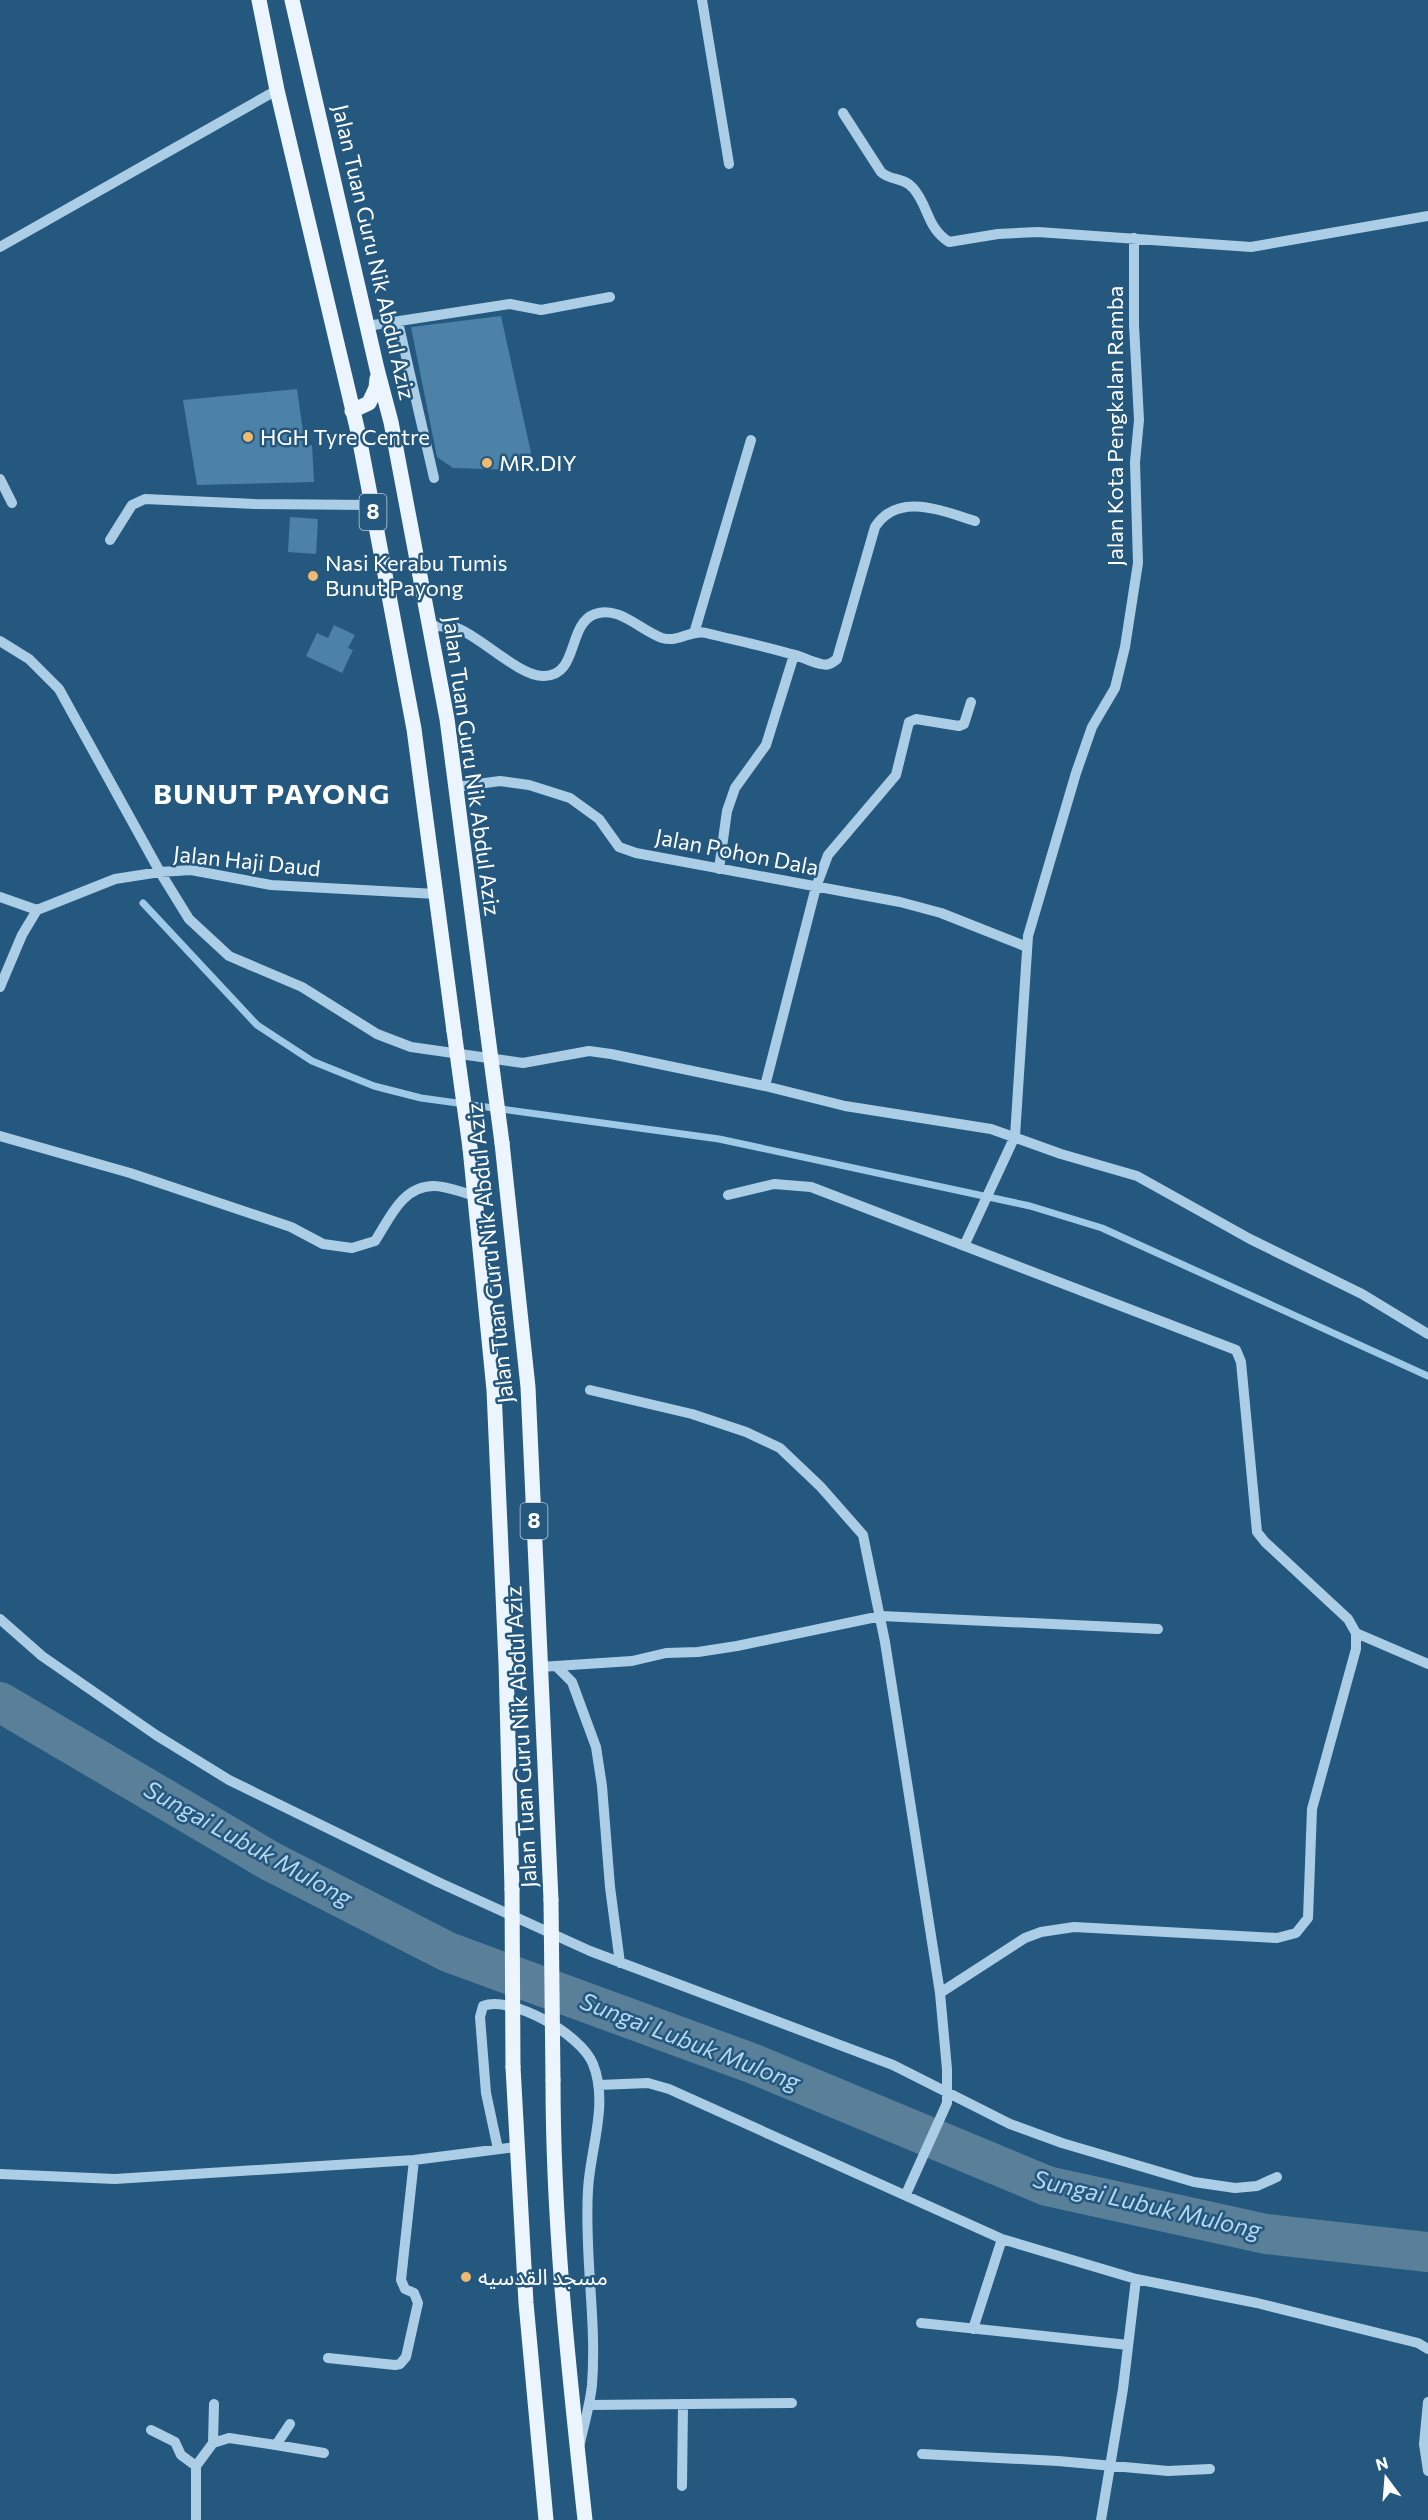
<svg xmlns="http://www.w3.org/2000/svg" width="1428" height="2520" font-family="Commissioner,'Noto Sans Arabic',sans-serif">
<rect width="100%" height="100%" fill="#25587f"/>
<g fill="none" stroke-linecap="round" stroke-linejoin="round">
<!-- stream -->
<path stroke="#9fcae7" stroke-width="7" d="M143,903L257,1025L312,1061L374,1086L421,1098L719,1139L1030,1206L1102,1228L1428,1376"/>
<!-- river -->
<path stroke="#5a7f99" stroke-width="40" d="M0,1702L270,1861L448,1952L754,2064L1047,2186L1266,2234L1428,2252"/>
</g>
<!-- building -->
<path fill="#4d82a8" d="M501,316L531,453L517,470L453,468L437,457L411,327Z
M297,389L305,446L312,445L314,482L197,485L183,400Z
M290,517L318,519L316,554L288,552Z
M334,625L355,635L348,648L353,650L342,673L306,656L317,633L328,638Z"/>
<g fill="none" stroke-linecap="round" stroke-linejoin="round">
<!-- minor -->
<path stroke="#abcee6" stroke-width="10" d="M702,0L729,164
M843,113L881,172C890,181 904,177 913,188C929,206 926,227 949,242L998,234L1038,232L1251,247L1428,216
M0,247L277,90
M398,322L434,478
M367,326L510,304L541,310L610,297
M0,479L12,503
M110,540L132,505L145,499L255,504L372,505
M429,626C438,626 448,626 457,628C481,637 520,677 544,676C579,676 567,624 595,614C619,605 641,631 662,638C679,643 691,629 706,633C734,640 763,646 791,654C801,656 811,662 821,664C828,666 832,663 837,659L875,527C898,491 942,511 975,521
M695,630L751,440
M0,641L29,659L59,689L160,872L189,919L229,956L302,987L377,1034L411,1047L523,1063L589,1051L611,1054L765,1086L845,1106L991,1129L1061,1154L1137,1176L1250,1239L1362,1294L1428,1334
M456,787L500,781L529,785L570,798L599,819L619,847L636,853L900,902L941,913L1027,947
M719,869L727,811L735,788L766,745L794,655
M0,897L37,910
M0,987L22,935L37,910L115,879L160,872L191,870L271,885L436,894
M765,1086L816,887L828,855L896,775L909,722L916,719L959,726L964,724L971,702
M0,1136L130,1173L291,1227L323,1244L352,1248L375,1241C390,1218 402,1186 434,1186C447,1186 463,1193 476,1196
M728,1195L774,1184L811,1187L1236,1350L1241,1362L1257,1532L1265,1542L1348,1619L1356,1633V1649L1312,1809L1308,1918L1296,1933L1277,1938L1074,1927L1041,1932L1025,1938L940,1993
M964,1246L1015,1136L1028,936L1076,773L1092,727L1115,688L1125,647L1138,563L1135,462L1139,420L1134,325V238
M590,1390L692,1414L746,1432L780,1448L820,1486L863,1535L885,1642L940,1993L947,2069V2103L906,2194
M0,1619L42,1656L156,1735L229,1780L438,1882L590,1951L893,2065L1010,2124L1062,2143L1194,2182L1235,2188L1257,2186L1277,2177
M1356,1633L1428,1664
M556,1666L572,1682L596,1747L602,1786L610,1887L620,1963
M540,1667L632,1661L666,1653L698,1652L737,1646L881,1616L1158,1629
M599,2085L648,2083L669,2089L1002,2239L1136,2279L1257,2303L1418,2343L1428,2349
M498,2149L486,2093L480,2017L483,2006C512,1995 582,2035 593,2064C609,2104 590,2149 588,2190C584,2255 597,2320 592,2385C590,2405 584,2424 580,2443
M0,2174L115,2179L414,2160L516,2147
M921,2323L1128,2345
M973,2329L1002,2239
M328,2358L395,2365L400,2364L406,2357L418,2303L414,2293L405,2289L401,2280L414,2160
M1428,2402L1424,2444L1428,2471
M589,2405L792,2403
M151,2430L175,2442L181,2455L196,2466V2520
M213,2443L229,2438L276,2445L290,2424
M276,2445L324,2453
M922,2454L1058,2461L1168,2471L1210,2469
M196,2466L213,2443L214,2404
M682,2486L683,2404
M1101,2520L1123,2389L1136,2279"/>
<!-- major -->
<path stroke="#ecf5fd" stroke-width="15" d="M259,0L277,90L358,432L372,505L414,729L454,1031
M292,0L377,369L391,422L447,719L487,1029
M352,411L369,403L376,388L377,378
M502,1143L528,1387L551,1900
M470,1148L494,1390L506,1663L512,1889
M513,2067L526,2303L546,2520
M553,2080C553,2229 569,2372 585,2520"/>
<!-- major-bridge -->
<path stroke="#ecf5fd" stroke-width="15" d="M487,1029L502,1143
M454,1031L470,1148
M512,1889L513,2067
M551,1900L553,2080"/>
</g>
<!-- markers -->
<g fill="#efb96f" stroke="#25587f" stroke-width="2">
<circle cx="248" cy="437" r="6"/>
<circle cx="487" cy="463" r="6"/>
<circle cx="313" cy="576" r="6"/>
<circle cx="466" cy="2277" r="6"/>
</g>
<g text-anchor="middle" stroke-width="5" stroke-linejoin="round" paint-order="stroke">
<!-- shield labels -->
<g fill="#25587f" stroke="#becdd9" stroke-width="1.5">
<rect x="359.5" y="494" width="27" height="36" rx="4.5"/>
<rect x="520.5" y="1503" width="27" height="36" rx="4.5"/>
</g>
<g font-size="21" font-weight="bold" fill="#fff">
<text x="373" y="519">8</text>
<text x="534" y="1528">8</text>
</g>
<!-- street labels -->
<g font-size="22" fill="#fff" stroke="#25587f">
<text transform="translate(374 252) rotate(77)" y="8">Jalan Tuan Guru Nik Abdul Aziz</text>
<text transform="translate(1115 426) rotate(-90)" y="8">Jalan Kota Pengkalan Ramba</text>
<text transform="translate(472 766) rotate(82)" y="8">Jalan Tuan Guru Nik Abdul Aziz</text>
<text transform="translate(737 852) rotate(11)" y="8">Jalan Pohon Dala</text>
<text transform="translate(247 861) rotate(6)" y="8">Jalan Haji Daud</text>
<text transform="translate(490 1253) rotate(-96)" y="8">Jalan Tuan Guru Nik Abdul Aziz</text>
<text transform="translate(521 1737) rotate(-93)" y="8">Jalan Tuan Guru Nik Abdul Aziz</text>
</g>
<!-- poi labels -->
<g font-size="22" fill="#fff" stroke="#25587f" text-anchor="start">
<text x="260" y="445">HGH Tyre Centre</text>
<text x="499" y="471">MR.DIY</text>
<text x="325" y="571">Nasi Kerabu Tumis<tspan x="325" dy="25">Bunut Payong</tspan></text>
<text x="478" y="2285">مسجد القدسيه</text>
</g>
<!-- water labels -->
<g font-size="24" font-style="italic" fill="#b6d7ee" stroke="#25587f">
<text transform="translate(248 1844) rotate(29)" y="8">Sungai Lubuk Mulong</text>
<text transform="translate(690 2042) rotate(21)" y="8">Sungai Lubuk Mulong</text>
<text transform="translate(1147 2205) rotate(13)" y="8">Sungai Lubuk Mulong</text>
</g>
<!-- district labels -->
<g font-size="28" font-weight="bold" letter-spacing="1.5" fill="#fff" stroke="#25587f">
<text x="272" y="804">BUNUT PAYONG</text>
</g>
</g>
<!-- north arrow -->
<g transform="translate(1386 2478) rotate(344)" stroke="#25587f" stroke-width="4.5" paint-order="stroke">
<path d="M0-4.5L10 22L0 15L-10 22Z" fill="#ffffff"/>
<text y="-9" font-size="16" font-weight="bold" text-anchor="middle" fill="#ffffff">N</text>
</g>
</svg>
